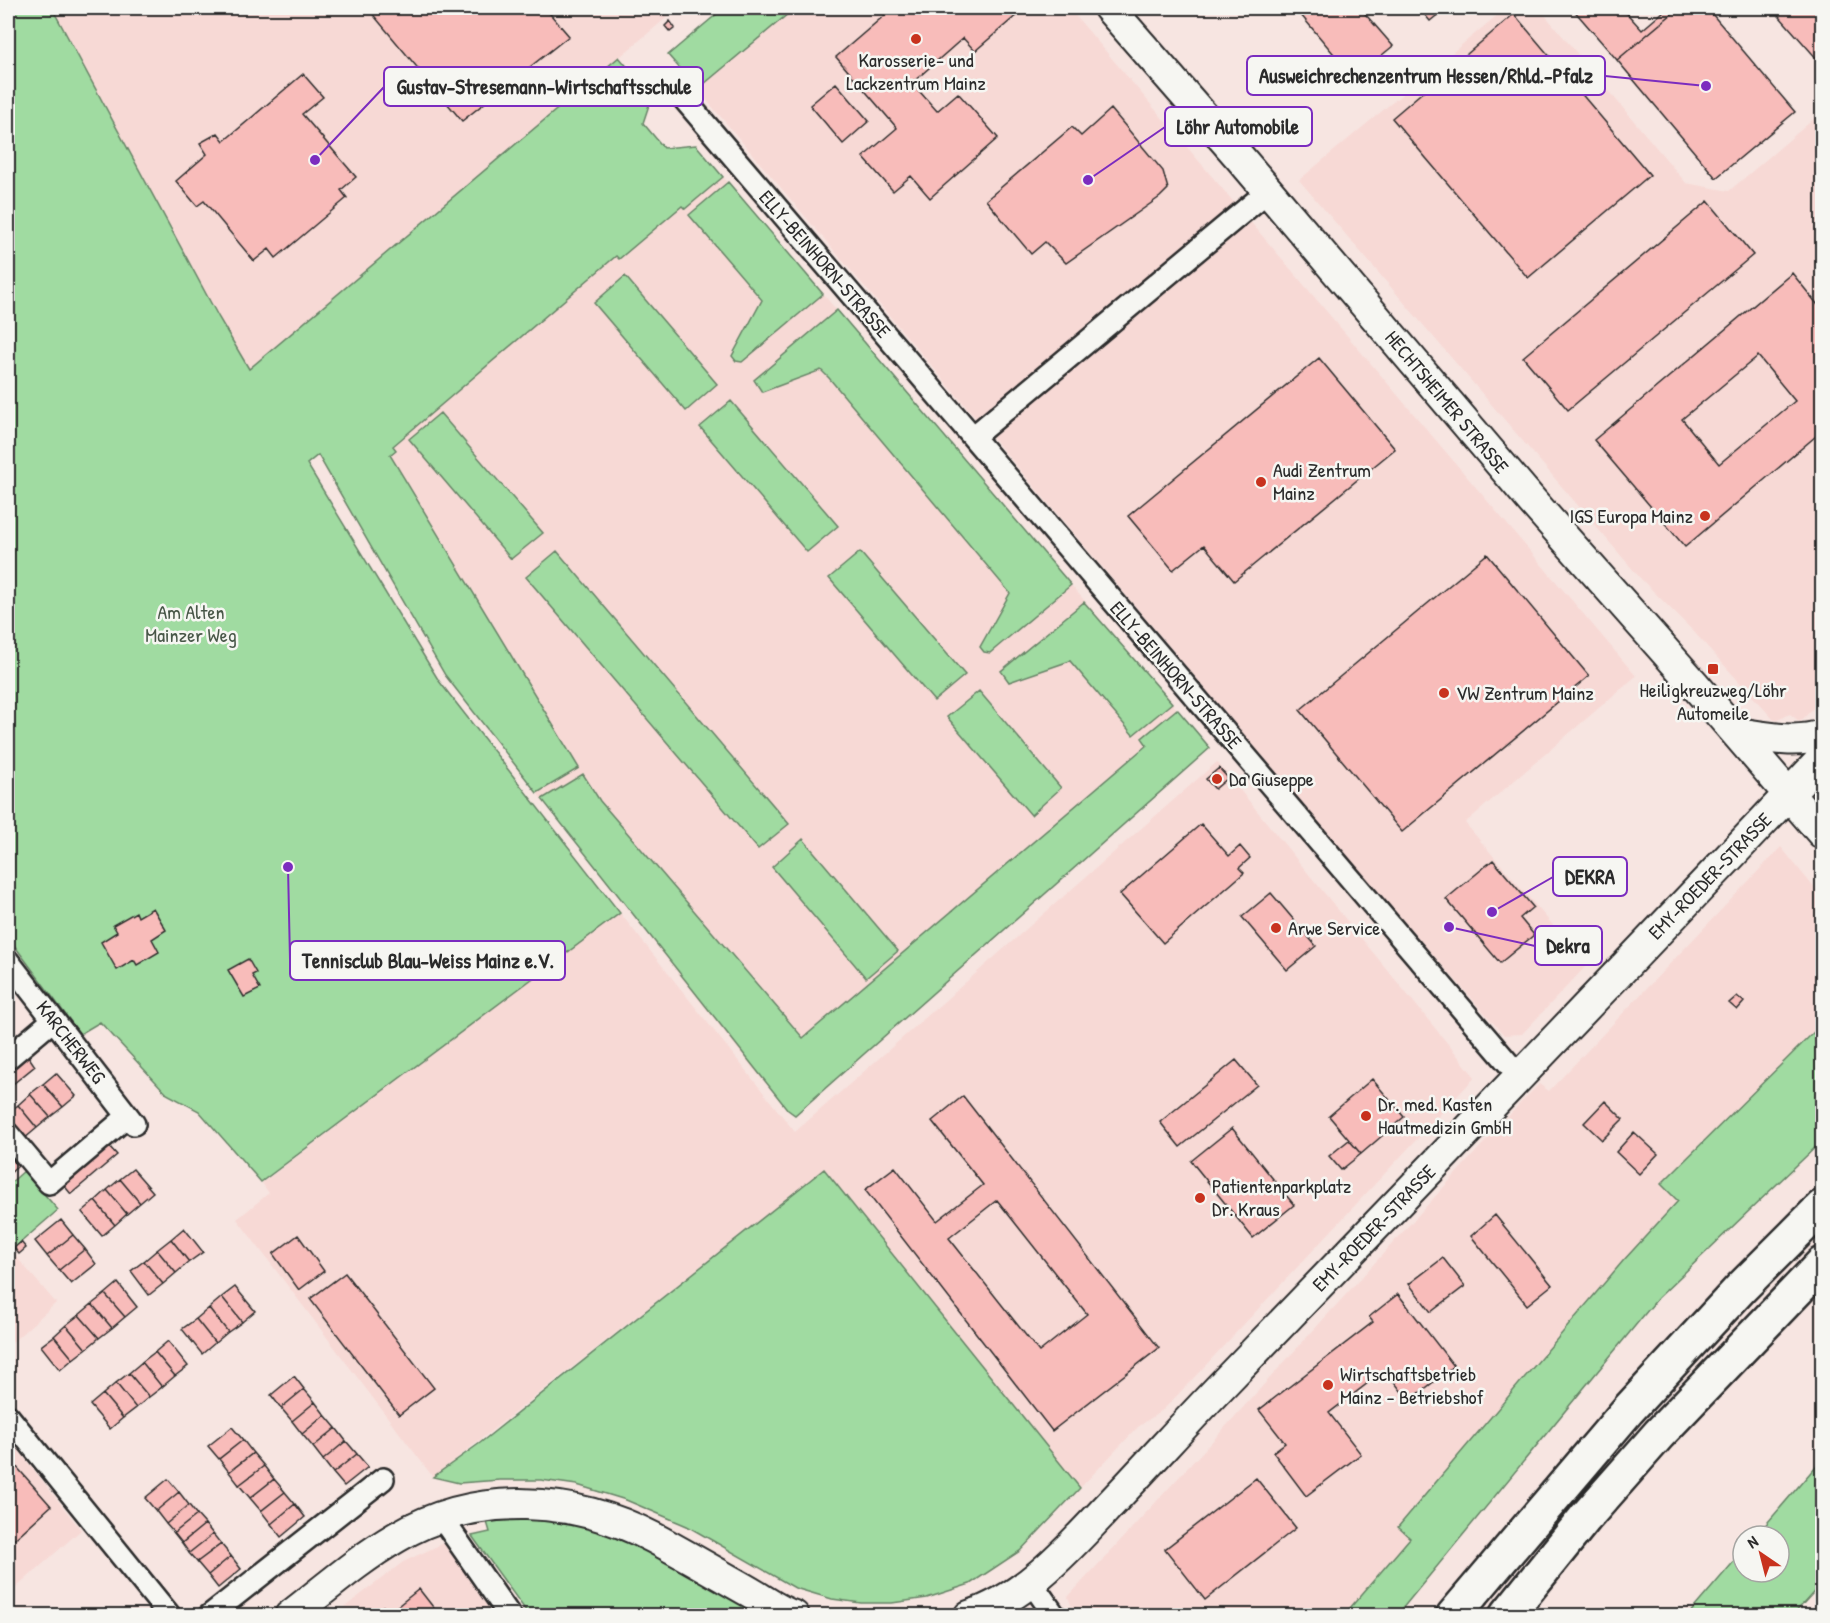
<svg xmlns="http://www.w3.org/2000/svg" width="1830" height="1623" font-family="'Patrick Hand',sans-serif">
<rect width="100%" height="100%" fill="#f7e5e1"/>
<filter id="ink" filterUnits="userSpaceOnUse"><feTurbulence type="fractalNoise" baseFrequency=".0167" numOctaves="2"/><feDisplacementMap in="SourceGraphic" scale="12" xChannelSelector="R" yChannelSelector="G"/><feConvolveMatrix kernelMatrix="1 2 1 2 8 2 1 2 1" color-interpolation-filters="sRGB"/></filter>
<g filter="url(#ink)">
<!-- built -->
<path fill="#f7d9d5" d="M52,8H678L249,369L219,318Z
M795,8H1069L1636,676L1465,823L1587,965L1522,1034L1504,1035L1380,895L698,90Z
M1506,8H1539L1686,183L1729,191L1822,112V699L1800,722L1790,714L1774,720L1694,632L1641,579L1299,180Z
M696,145L1210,748L795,1115L788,1110L752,1067L445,676L317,455Z
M1217,762L1475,1077L1188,1384L1164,1409L1138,1427L1080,1488L824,1169L433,1477L237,1219L269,1193L262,1183L620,913L795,1132Z
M1781,847L1816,890L1822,894V1024L1661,1184L1678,1201L1623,1261L1399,1527L1411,1538L1344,1615H1075L1068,1597L1218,1435L1524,1099L1539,1084L1549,1091Z
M8,1247L56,1303L8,1346Z
M8,1437L81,1530L8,1595Z
M444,1543L450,1548L496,1615L333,1616L403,1562Z"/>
<!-- green -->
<path fill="#a0dba1" stroke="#668366" stroke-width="1.5" d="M8,8H52L219,318L249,369L619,57L652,96L643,123L664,148L696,145L723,177L685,209L682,206L619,259L616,256L393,446L396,450L390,455L579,768L537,793L445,675L318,455L307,464L439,681L620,913L261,1182L199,1111L167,1094L100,1022L80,1034L8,937Z
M724,8H795L698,89L668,55Z
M728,182L823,294L742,362L736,361L732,356L762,300L689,215Z
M625,276L717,384L686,411L594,303Z
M837,310L1071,585L990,653L984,652L980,647L1010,593L829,378L821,370L762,392L754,380Z
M731,401L838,526L807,552L700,427Z
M440,413L543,533L511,559L409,439Z
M557,551L789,824L758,849L526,577Z
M860,552L965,675L934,701L829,578Z
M1084,602L1172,703L1133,735L1070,661L1009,682L1001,671Z
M979,691L1061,788L1031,815L947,717Z
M1177,709L1210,748L795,1115L788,1110L542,799L583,774L600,801L803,1038L1147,745L1142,738Z
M803,839L898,951L866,978L772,867Z
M1822,1024V1141L1658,1298L1397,1615H1344L1410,1538L1398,1527L1623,1261L1678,1201L1661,1184Z
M824,1169L1080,1488L1020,1551L970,1584L927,1598L892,1603H861L832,1599L795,1588L687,1526L626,1500L577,1485L541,1480H500L459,1483L433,1477L480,1443Z
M24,1171L58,1210L13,1249L8,1242V1185Z
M1822,1459V1583L1793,1615H1688L1743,1551V1572H1779V1536H1756Z
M519,1519L559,1520L613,1532L769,1615H529L472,1536L490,1532L487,1522Z"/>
<!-- building -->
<path fill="#f8bcba" stroke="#2b2b2b" stroke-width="1.5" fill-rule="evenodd" d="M375,8H545L569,36L462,121L370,11Z
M893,8H1025L975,51L963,38L912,83L937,111L958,93L998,138L930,198L911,176L893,191L863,157L897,128L836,57Z
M1295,8H1360L1393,46L1354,78Z
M1419,8H1446L1430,21Z
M1572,8H1622L1642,30L1663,12L1660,8H1679L1617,60Z
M1679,8H1707L1795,112L1716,178L1617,60Z
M1772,8H1816L1822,13V56L1818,60Z
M1514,14L1650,175L1528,278L1392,118Z
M670,21L675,28L670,32L665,26Z
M303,74L323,97L302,114L356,177L341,190L347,198L276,258L269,249L254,261L204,201L197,206L176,181L207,154L200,143L218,133L224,141Z
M836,83L869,121L843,144L810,105Z
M1111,109L1163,171L1168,189L1160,197L1066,263L1045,242L1031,254L986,200L1072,127L1081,136Z
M1708,201L1753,255L1568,410L1523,357Z
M1792,273L1822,310V431L1685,547L1594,440ZM1758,356L1795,401L1719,464L1682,419Z
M1319,358L1395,449L1234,581L1204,545L1173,570L1128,516Z
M1487,554L1589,676L1402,832L1300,710Z
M1219,768L1228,778L1215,789L1206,779Z
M1201,824L1229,856L1240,846L1250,858L1239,868L1244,873L1163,943L1120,894Z
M1493,860L1533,907L1520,918L1534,935L1500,963L1446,899Z
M1271,893L1316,946L1287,970L1242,917Z
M153,908L166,930L152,939L159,952L137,965L134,960L117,970L101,942L117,932L113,925L136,912L138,917Z
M248,959L256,973L252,975L260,989L244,997L228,970Z
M1737,996L1744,1002L1737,1010L1729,1003Z
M26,1053L35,1066L8,1088V1068Z
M1236,1060L1257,1085L1180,1147L1160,1122Z
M56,1073L76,1096L63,1107L43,1084Z
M1372,1079L1404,1117L1361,1154L1329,1116Z
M43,1084L63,1107L50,1117L30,1094Z
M30,1094L50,1117L37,1128L18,1105Z
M963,1096L1159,1348L1052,1431L865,1190L895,1167L937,1221L983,1185L932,1121ZM997,1200L1087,1314L1039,1352L949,1238Z
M1605,1101L1623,1119L1602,1140L1584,1123Z
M18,1105L37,1128L24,1139L8,1119V1113Z
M1232,1128L1294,1205L1253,1238L1191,1161Z
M1634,1132L1658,1154L1639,1174L1616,1152Z
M1349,1140L1361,1154L1341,1170L1329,1156Z
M108,1145L117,1155L71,1194L62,1183Z
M8,1154L18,1166L8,1175Z
M133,1169L153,1192L140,1203L120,1179Z
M120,1179L140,1203L127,1214L107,1190Z
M107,1190L127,1214L115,1225L95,1201Z
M95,1201L115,1225L102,1236L82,1212Z
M1495,1215L1552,1285L1527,1305L1471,1236Z
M61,1220L73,1235L47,1256L35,1241Z
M184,1228L203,1252L189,1262L171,1239Z
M73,1235L85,1249L59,1270L47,1256Z
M298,1235L324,1271L299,1290L273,1254Z
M171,1239L189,1262L176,1273L157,1250Z
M21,1242L26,1248L19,1254L14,1248Z
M85,1249L96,1264L71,1284L59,1270Z
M157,1250L176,1273L163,1284L144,1261Z
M1443,1258L1465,1286L1431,1312L1409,1284Z
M144,1261L163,1284L149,1295L131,1271Z
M345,1273L434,1388L399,1415L310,1299Z
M118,1283L137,1307L125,1317L105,1294Z
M235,1287L255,1311L242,1322L222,1297Z
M105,1294L125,1317L112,1328L92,1304Z
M1398,1294L1454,1366L1409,1401L1385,1370L1329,1413L1361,1454L1306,1496L1273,1452L1285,1443L1259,1410L1373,1322L1369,1317Z
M222,1297L242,1322L228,1332L209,1308Z
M92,1304L112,1328L99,1338L79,1315Z
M209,1308L228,1332L215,1343L196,1319Z
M79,1315L99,1338L86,1349L66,1325Z
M196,1319L215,1343L202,1354L182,1329Z
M66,1325L86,1349L73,1359L54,1336Z
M54,1336L73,1359L60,1370L41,1346Z
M168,1341L188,1366L175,1376L155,1352Z
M155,1352L175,1376L162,1387L142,1362Z
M142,1362L162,1387L149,1397L129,1373Z
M129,1373L149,1397L136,1408L116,1383Z
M294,1376L304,1389L281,1408L271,1395Z
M116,1383L136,1408L123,1418L103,1394Z
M304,1389L315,1402L292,1421L281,1408Z
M103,1394L123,1418L110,1429L90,1405Z
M315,1402L325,1415L302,1434L292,1421Z
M325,1415L336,1428L313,1447L302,1434Z
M232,1427L243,1440L219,1459L208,1446Z
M336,1428L346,1441L323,1460L313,1447Z
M243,1440L253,1453L229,1472L219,1459Z
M346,1441L357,1454L333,1473L323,1460Z
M253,1453L264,1466L239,1485L229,1472Z
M357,1454L368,1467L344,1486L333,1473Z
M8,1457L51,1506L8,1545Z
M264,1466L274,1479L250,1498L239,1485Z
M1256,1478L1296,1528L1205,1600L1165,1549Z
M168,1479L179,1492L156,1511L145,1498Z
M274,1479L285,1492L261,1511L250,1498Z
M179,1492L189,1505L166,1524L156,1511Z
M285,1492L295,1504L271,1524L261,1511Z
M295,1504L305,1517L281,1537L271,1524Z
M189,1505L197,1515L174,1533L166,1524Z
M197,1515L205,1524L182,1543L174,1533Z
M205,1524L213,1534L189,1553L182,1543Z
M213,1534L221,1544L197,1562L189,1553Z
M221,1544L231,1556L208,1575L197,1562Z
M231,1556L241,1569L218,1588L208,1575Z
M419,1589L440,1616H372L383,1606L389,1613Z"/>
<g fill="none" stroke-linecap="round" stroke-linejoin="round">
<defs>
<path id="street" d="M678,92L1520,1077
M973,437L1268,191
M8,961L134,1124
M8,1058L53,1020
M8,1134L49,1183L128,1116
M8,1416L170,1616
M441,1517L510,1616
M1031,1582L1055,1616
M209,1616L383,1479"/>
<path id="secondary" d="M1109,8L1241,159L1532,501L1694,684L1822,833
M1737,733C1764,737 1796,744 1822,735
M290,1616C325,1589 359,1559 397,1537C477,1490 574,1496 654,1538C686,1555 718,1574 750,1592C764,1600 778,1611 794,1616
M969,1616C1029,1597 1077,1539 1119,1495C1156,1456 1191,1417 1228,1379C1427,1173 1626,967 1822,759"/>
<path id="highway" d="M1453,1616L1628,1410L1741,1288L1822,1207
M1506,1616L1585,1518L1659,1434L1822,1264"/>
</defs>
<!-- street casing -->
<use href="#street" stroke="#2b2b2b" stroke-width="26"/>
<!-- secondary casing -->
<use href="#secondary" stroke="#2b2b2b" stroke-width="34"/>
<!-- highway casing -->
<use href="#highway" stroke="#2b2b2b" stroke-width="38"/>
<!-- street -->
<use href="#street" stroke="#f6f6f2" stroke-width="21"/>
<!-- secondary -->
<use href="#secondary" stroke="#f6f6f2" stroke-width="30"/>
<!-- highway -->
<use href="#highway" stroke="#f6f6f2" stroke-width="33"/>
</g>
</g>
<!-- markers -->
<g fill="#c8321e" stroke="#f6f6f2" stroke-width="2">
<circle cx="916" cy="39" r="6"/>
<circle cx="1261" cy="482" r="6"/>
<circle cx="1705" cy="516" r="6"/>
<rect x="1707" y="663" width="12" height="12" rx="3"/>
<circle cx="1444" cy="693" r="6"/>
<circle cx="1217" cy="779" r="6"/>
<circle cx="1276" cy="928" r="6"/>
<circle cx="1366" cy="1116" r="6"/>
<circle cx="1200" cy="1198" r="6"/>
<circle cx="1328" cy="1385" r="6"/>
</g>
<g text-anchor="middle" stroke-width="5" stroke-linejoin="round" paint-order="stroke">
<!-- poi labels -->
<g font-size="20" fill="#2b2b2b" stroke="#f6f6f2" text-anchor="start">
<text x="916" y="67" text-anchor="middle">Karosserie- und<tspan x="916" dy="23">Lackzentrum Mainz</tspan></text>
<text x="1273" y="477">Audi Zentrum<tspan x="1273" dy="23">Mainz</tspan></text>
<text x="1693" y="523" text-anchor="end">IGS Europa Mainz</text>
<text x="1713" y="697" text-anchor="middle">Heiligkreuzweg/Löhr<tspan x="1713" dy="23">Automeile</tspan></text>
<text x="1456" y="700">VW Zentrum Mainz</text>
<text x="1229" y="786">Da Giuseppe</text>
<text x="1288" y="935">Arwe Service</text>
<text x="1378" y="1111">Dr. med. Kasten<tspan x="1378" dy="23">Hautmedizin GmbH</tspan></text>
<text x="1212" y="1193">Patientenparkplatz<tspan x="1212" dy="23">Dr. Kraus</tspan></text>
<text x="1340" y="1381">Wirtschaftsbetrieb<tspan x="1340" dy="23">Mainz - Betriebshof</tspan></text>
</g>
<!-- street labels -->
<g font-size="20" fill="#2b2b2b" stroke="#f6f6f2">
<text transform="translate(825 264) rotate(49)" y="7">ELLY-BEINHORN-STRASSE</text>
<text transform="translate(1447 402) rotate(50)" y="7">HECHTSHEIMER STRASSE</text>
<text transform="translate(1176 675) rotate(49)" y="7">ELLY-BEINHORN-STRASSE</text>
<text transform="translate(1710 876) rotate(-46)" y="7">EMY-ROEDER-STRASSE</text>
<text transform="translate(71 1042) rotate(52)" y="7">KARCHERWEG</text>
<text transform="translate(1374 1228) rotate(-46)" y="7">EMY-ROEDER-STRASSE</text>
</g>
<!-- park labels -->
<g font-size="20" fill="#485748" stroke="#f6f6f2">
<text x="191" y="619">Am Alten<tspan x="191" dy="23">Mainzer Weg</tspan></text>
</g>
</g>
<!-- callouts -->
<path fill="none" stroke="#7b2cbf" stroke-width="2" d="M1706 86L1605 76M315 160L384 87M1088 180L1165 127M1492 912L1553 877M1449 927L1535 946M288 867L290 960"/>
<g fill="#7b2cbf" stroke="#f6f6f2" stroke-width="2">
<circle cx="1706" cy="86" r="6"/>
<circle cx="315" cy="160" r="6"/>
<circle cx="1088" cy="180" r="6"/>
<circle cx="1492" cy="912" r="6"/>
<circle cx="1449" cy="927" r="6"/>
<circle cx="288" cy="867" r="6"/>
</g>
<g fill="#f6f6f2" stroke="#7b2cbf" stroke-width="2">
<rect x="1247" y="56" width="358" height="39" rx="6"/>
<rect x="384" y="67" width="319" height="39" rx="6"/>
<rect x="1165" y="107" width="147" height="39" rx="6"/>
<rect x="1553" y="857" width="74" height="39" rx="6"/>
<rect x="1535" y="926" width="67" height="39" rx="6"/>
<rect x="290" y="941" width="275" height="39" rx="6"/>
</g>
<g font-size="21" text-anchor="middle" font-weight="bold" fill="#2b2b2b">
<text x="1426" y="83">Ausweichrechenzentrum Hessen/Rhld.-Pfalz</text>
<text x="544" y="94">Gustav-Stresemann-Wirtschaftsschule</text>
<text x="1238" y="134">Löhr Automobile</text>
<text x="1590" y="884">DEKRA</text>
<text x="1568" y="953">Dekra</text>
<text x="428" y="968">Tennisclub Blau-Weiss Mainz e.V.</text>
</g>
<!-- margin -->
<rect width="1830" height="1623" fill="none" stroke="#f6f6f2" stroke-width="30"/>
<rect x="15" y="15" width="1800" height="1593" fill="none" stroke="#2b2b2b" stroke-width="2" filter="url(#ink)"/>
<!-- north arrow -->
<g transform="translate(1761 1554) rotate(325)"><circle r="28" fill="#f6f6f2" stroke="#a5a5a2" stroke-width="1.5"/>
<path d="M0-4.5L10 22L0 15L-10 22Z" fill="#c8321e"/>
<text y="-9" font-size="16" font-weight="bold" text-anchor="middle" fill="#2b2b2b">N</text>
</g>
</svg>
